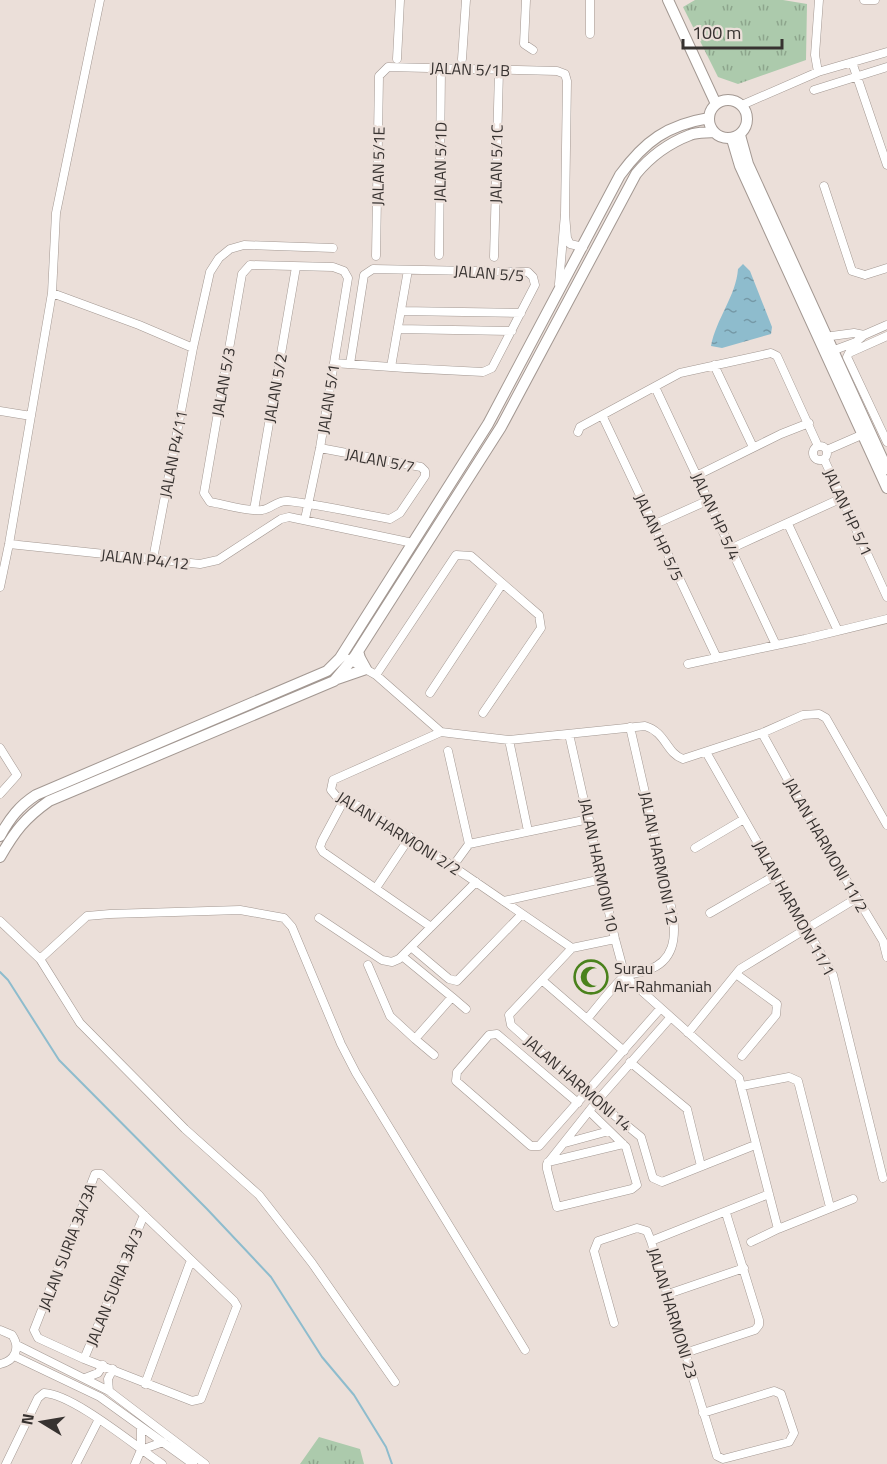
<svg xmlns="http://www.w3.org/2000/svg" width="887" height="1464" font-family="'Titillium Web',sans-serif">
<defs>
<pattern id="park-tufts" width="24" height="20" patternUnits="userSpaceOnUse" patternTransform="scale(1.5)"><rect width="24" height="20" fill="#accaac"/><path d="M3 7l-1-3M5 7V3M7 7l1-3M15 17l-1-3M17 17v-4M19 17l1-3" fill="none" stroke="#8da58c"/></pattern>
<pattern id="water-ripples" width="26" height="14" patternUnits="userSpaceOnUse" patternTransform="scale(1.5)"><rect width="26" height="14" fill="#8ebccd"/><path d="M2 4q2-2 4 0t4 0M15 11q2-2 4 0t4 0" fill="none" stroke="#7599a7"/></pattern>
</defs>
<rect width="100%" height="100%" fill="#ebdfd9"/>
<!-- park -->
<path fill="url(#park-tufts)" d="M695,0H783L807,4L806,60L738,84L718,77L683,7Z
M319,1437L360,1449L364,1464H300Z"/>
<!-- water -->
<path fill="url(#water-ripples)" d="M743,264L750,271L772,327L771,334L722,348L711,346C716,319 736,296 738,269Z"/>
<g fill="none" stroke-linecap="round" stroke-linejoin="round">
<!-- stream -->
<path stroke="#8ebccd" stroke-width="2" d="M0,972L8,980L59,1060L207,1209L271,1277L322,1357L354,1395L386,1447L392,1464"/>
<defs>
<path id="street" d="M526,0L524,44L533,50
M864,0H875
M590,34V0
M397,59L400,0
M462,59L466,0
M852,62L887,165
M818,72L815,55L819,0
M814,90L887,67
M742,105L818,72L887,52
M824,186L852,271L865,275L887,268
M439,255L441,69
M376,256L379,76L388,67L557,71L565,74L567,81L565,214
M494,257L499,71
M559,284L565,214L567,238L570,244L583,247
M52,293L139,325L193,348
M401,311L521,313
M398,329L512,331
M887,336L849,353L847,357L887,442
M824,337L854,333L864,335
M829,352L856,342L864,335L887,325
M334,363C384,367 434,370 483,372L492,368L535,285L533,277L528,272L373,269L364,275L350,364
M714,365L753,447
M391,367L408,270
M655,387L776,645
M0,411L31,416
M602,415L717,658
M578,432L580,427L680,373L771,353L777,356L818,446
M813 453a7 7 0 1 1 14 0a7 7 0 1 1-14 0Z
M827,450L866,433
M824,459L887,597
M698,475L781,434L809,423
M254,510L296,267
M305,519L308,505L320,448L348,278L344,271L333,267L250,265L242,274L204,493L210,502C224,504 248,512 262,510C271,509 277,500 288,501C322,505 356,513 390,519L400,513L425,476V471L421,467L320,448
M788,524L838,631
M653,525L709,500
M9,544L200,564L218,560L281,519L289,517L413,543
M732,548L842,498
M153,559L193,348L210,272L219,258L230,249L244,245L333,248
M0,587L9,544L52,293L56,213L100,0
M348,659L376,675L441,732L449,733L509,740L645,726C666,732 666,753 683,759L762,733L803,715L819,714L826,718L887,825
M688,664L805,639L887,619
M376,675L456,555L471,556L539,615L541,628L483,713
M430,693L502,584
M441,732L333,780L331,790L336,796L365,809L410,837L572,948
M762,733L809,818L883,941L887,957
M569,734L615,939L625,976L739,1078L778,1229
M509,740L528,831
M0,748L17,775L0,794
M448,751L469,844
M706,752L833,975L883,1178
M344,800L322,841L320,847L323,852L431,927
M695,848L744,819
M453,866L469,844L589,819
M376,888L410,837
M504,901L602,879
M710,913L776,875
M319,918L382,960L392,962L399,959L476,882
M0,921L40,959L80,1023L185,1129L259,1195L312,1263L395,1382
M411,947L449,979L457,981L522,914
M572,948L509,1015L511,1025L587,1093L641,1137L653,1178L662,1182L755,1145
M572,948L615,939
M40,959L87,916L110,914L240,910L284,918L292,927L341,1044L356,1073L525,1350
M368,965L390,1016L415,1039L452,997L402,956
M736,974L777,1004L776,1015L742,1056
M543,981L624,1051
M452,997L466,1009
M587,1019C595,1010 617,981 625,976C632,973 641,973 648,970C674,961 676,938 673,915L630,727
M688,1033L740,969L857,898
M415,1039L434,1055
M630,1062L687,1109L701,1166
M742,1086L789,1077L798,1081L830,1207
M578,1103L497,1034L489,1035L457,1072L456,1081L531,1146H539L660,1009
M589,1111L626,1147L637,1185L632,1189L557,1207L547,1169V1164L597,1101L670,1018
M565,1143L609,1131
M548,1162L623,1144
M95,1174H101L234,1301L237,1306L201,1399L192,1401L84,1359L38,1338L34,1330Z
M651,1241L769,1194
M751,1242L778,1229L853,1199
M668,1294L744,1268
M614,1323L594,1251L598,1241L637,1228L647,1231L651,1241L717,1456L723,1459L789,1442L794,1433L781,1394L774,1391L703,1413
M0,1330L12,1335C21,1348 15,1361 0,1364
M17,1345L109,1391L205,1464
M685,1353L755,1330L759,1325V1320L726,1213
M14,1356L100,1397L193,1464
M84,1359L144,1215
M85,1378L98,1373L103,1365
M145,1384L191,1260
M109,1391L108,1379L113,1369
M141,1450L163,1442
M6,1464L38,1398L44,1393C73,1394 135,1446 162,1464
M76,1464L99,1419
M135,1464L141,1450V1428"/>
<path id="secondary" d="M668,0L716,104
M709 119a19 19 0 1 1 38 0a19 19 0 1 1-38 0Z
M740,135L748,164L887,469
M732,139L740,166L887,488
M337,679L366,669L360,658L358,651
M0,836C10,818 19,806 36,795L327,671L340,658L488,424L620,175C645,141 667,125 709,118
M0,857C15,831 25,818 49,801L334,681L355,656L501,427L636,174C650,157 669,143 690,135C697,132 706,133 714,132"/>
</defs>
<!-- street casing -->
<use href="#street" stroke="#a39892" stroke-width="9"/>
<!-- secondary casing -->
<use href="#secondary" stroke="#a39892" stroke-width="12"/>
<!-- street -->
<use href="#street" stroke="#fff" stroke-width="8"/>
<!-- secondary -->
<use href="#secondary" stroke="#fff" stroke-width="10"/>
</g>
<!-- icons -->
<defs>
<symbol id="mosque-ring" viewBox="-11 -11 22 22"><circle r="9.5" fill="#ebdfd9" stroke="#4a821c" stroke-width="1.5"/><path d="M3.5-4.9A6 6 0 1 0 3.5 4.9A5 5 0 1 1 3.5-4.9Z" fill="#4a821c"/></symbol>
</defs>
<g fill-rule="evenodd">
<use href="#mosque-ring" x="572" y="958" width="38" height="38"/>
</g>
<g text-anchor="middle" stroke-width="5" stroke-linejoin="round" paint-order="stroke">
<!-- street labels -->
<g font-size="16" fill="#373230" stroke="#ebdfd9">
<text transform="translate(470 69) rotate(2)" y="6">JALAN 5/1B</text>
<text transform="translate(440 162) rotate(-89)" y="6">JALAN 5/1D</text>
<text transform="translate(496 164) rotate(-89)" y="6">JALAN 5/1C</text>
<text transform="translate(378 166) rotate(-89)" y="6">JALAN 5/1E</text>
<text transform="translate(489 273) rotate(4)" y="6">JALAN 5/5</text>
<text transform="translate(223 382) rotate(-80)" y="6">JALAN 5/3</text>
<text transform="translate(275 388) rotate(-80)" y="6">JALAN 5/2</text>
<text transform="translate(328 399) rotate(-81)" y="6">JALAN 5/1</text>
<text transform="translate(173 454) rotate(-79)" y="6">JALAN P4/11</text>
<text transform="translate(380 460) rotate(11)" y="6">JALAN 5/7</text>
<text transform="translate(848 512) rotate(65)" y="6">JALAN HP 5/1</text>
<text transform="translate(716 516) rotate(65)" y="6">JALAN HP 5/4</text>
<text transform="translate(659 537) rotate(65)" y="6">JALAN HP 5/5</text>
<text transform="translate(145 559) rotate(6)" y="6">JALAN P4/12</text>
<text transform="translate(399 833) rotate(32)" y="6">JALAN HARMONI 2/2</text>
<text transform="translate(826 845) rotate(60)" y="6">JALAN HARMONI 11/2</text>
<text transform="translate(659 858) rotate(78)" y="6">JALAN HARMONI 12</text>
<text transform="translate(599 865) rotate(78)" y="6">JALAN HARMONI 10</text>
<text transform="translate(794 908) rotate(61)" y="6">JALAN HARMONI 11/1</text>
<text transform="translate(578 1083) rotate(41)" y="6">JALAN HARMONI 14</text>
<text transform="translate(67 1247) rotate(-69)" y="6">JALAN SURIA 3A/3A</text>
<text transform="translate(114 1287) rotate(-68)" y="6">JALAN SURIA 3A/3</text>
<text transform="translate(673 1313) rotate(73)" y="6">JALAN HARMONI 23</text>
</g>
<!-- poi labels -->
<g font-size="16" fill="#373230" stroke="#ebdfd9" text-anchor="start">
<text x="614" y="974">Surau<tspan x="614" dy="18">Ar-Rahmaniah</tspan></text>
</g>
</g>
<!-- north arrow -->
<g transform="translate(42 1422) rotate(281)" stroke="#ebdfd9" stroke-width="4.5" paint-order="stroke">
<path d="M0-4.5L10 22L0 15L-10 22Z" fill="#373230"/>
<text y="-9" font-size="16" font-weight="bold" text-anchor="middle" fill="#373230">N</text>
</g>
<!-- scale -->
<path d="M683 39v9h99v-9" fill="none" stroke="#373230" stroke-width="3"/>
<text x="692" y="39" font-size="18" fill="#373230" stroke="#ebdfd9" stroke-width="4.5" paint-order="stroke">100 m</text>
</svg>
